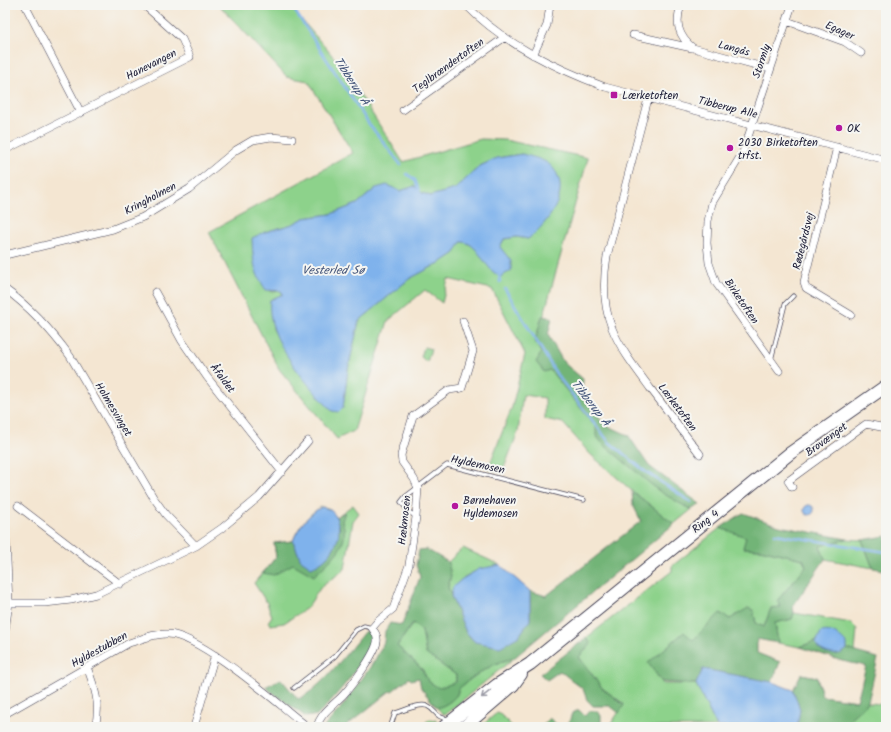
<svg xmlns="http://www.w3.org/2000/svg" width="891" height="732" font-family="Kalam,sans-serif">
<rect width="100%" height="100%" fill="#f6f6f2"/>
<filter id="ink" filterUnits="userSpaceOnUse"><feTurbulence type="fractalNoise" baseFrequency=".025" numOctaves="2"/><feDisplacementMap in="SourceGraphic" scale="8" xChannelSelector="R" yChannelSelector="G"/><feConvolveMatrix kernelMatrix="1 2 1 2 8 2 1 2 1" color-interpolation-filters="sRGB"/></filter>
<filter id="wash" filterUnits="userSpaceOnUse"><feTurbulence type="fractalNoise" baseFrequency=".012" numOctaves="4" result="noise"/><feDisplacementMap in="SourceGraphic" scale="16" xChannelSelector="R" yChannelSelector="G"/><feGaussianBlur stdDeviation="0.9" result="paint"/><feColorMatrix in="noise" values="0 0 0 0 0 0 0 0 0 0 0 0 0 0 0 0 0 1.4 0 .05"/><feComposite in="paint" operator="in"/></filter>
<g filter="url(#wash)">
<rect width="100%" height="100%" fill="#f4e6d2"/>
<!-- green -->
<path fill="#8dd28b" stroke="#587a63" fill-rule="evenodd" d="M219,5H289L343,68L403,162L481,139L505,140L588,158L536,343L642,469L691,510L674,524L632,491L590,454L563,423L545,419V398L523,395L518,432L502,473L488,469L512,407L525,354L492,289L448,279L442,303L425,290L388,321L354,431L337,439L279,369L209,232L353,153L308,81L287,77ZM522,154L528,239L517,237L504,239L500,247L477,249L466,242H460L455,253L443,261L409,279L359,321L348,369L343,408L332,411L296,369L273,329L270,300L283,294L281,291L271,292L265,232L293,224L304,218L331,214L357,204L376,188L400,191L415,186L420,192L430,196L455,189L480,166L497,158Z
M424,347L431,349L427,362L421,357Z
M353,505L359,513L353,521L345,569L321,587L307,608L284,623L271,625L268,622L272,616L267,603L254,583L276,557L274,543L293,541C298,527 308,515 321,507L328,508L336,517Z
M720,528L747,537L743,548L760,549L803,559L806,567L777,601L782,607L771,608L764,627L756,623L753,610L730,619L720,613L693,640L649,663L663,684H696L717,727H609L624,704L602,688L579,657L591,644L586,638L672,571V566Z
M847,539L862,540L873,568L825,559L819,546Z
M463,548L500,565C480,569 457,574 451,596L448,587L451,576L448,562Z
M794,613L851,623L857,629L855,652L820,639L800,647L778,643L775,623L792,619Z
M413,623L422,631L426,654L456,675V682L439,689L428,681L422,669L397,646Z
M514,658L447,713L443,714L437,708C444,705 451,702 456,696C458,693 458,688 462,686C477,673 495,662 514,658Z
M801,674L817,677L822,696L886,705V727H797Z
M498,712L513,727H480Z
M430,719L436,720L437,722L430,727H420Z"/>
<!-- forest -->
<path fill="#72b477" stroke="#4a6b59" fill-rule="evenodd" d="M542,316L552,318L548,335L564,363L583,379L582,391L604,424L628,435L649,466L700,504L691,510L659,491L604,445L596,436V427L550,370L544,372L536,362L541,353L535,341Z
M632,491L674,524L514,658C495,662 477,673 462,686C458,688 458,693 456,696C451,702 444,706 437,708L421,688L419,678L411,680L409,678L391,692L390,691L345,727H324L345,703L375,660L384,642L385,631L390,623L402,625L420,577L416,565L419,550L426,549L448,562L451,576L448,587L466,632L475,642L530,620V591L546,596L641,521L633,505ZM413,623L422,631L426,654L456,675V682L439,688L428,681L422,669L397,646Z
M345,512L342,521C352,545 330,560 314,576L293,564L274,575L263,573L276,557L274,543L293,541L301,560L340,529L336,517Z
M743,513L779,526L847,539L820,546L825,559L793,606L794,613L792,619L775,623L778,643L757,639V653L780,662L772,682L703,669L696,684L662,682L648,663L684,632L693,640L720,613L730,619L748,608L753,610L756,623L764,627L771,608L781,607L777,601L806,566L803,559L760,549L743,548L746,537L720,528Z
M886,536V567L884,570L873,568L862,540Z
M365,631L374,633C364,665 340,691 318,715L306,717L265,687L281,679L298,699C320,690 349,650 365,631Z
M586,638L591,644L579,657L602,688L624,705L619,713L610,706H593L587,700L583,689L560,671L547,680L540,674Z
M820,639L855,652L878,658L868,702L841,727H797L800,709L793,690L801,674L817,677L822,696L857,701L866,666L842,661L800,647Z
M579,710L585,716L589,711H598L601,716V726L572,727L569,722L572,713Z
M549,718L560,727H544L543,726Z"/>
<!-- water -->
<path fill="#7fb2ec" stroke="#506a94" d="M522,154C532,157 546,159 553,168C573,192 547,224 528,239L517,237L504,239L500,247L511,261V271L500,277C496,274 491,271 488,266C480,257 475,242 461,242L455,253L443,261L409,279L359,321L348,369L343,408L339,412L332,411C307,384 265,339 270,300L283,294L281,291L266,290C253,271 253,260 252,238L265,232L293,224L304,218L331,214L357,204L376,188L387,185L400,191L415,186L420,192L430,196L455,189L480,166L497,158Z
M804 510a5 5 0 1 1 10 0a5 5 0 1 1-10 0Z
M321,507C329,508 334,511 337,520C344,539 330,560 311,567L301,560L293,541C298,527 308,515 321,507Z
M500,565L530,591V620L519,636L500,647L475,642L466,632L451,596L453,587L462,579L479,569Z
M821,632C833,629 839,636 847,644V649C839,658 827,654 818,648L816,643Z
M703,669L772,682L793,690L800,709L797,727H717L696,684Z"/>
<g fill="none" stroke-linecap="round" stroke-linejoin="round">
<!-- stream -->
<path stroke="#7fb2ec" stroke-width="2.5" d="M291,5L369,124L401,165
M407,174L415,180L421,196
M499,275L500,282
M505,289L557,375L609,442L646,472L691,502
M775,534L886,552"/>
</g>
</g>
<g filter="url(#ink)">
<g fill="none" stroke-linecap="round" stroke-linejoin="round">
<defs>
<path id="service" d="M771,360L785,304L793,296
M415,516L409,512L401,502L405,497L447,465L584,500
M294,688L335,656L356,630L364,626L372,628
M389,727L391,725L395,713C403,711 419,703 427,706C436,710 435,718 449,719"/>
<path id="minor" d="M25,5L81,113
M466,5C504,44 555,68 605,87L886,160
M681,5C675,23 678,36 693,48L770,69
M787,21L845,42L861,53
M633,35L692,48
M533,55L547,25L550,5
M648,99L607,256C597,317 615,341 650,388C667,410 683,432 700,454
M403,110L505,37
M837,147L804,282L806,288L851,315
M5,150L190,57L182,39L144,5
M5,255L113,229L143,217L189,189L236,150L253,140L271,137L292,139
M5,289C31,308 51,330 70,356L153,497L166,515L196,546
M155,292L182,341L207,377L282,472
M779,371L716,283L709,263L707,243L708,221L712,203L743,152L792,5
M792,487L788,481L866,424L886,428
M18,506L120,584
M5,519L9,603L5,631
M9,603H45L71,600L96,594L196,546L222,528L259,497L308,441
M87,667C95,688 101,705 95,727
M5,714L129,643C142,639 155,633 168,634C200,635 276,702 304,724
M194,727L215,655
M317,727C320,713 335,704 344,694C353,684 375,654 377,642C378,636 375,632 372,628L378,621L393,609L409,565L416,517L418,488L414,479L402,462L401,455L413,416L449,390L462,388L473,351L463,321"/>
<path id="primary" d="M444,727L497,685L530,664L789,454L886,386
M464,727L513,685L521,674"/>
</defs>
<!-- service casing -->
<use href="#service" stroke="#423f52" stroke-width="5"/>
<!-- minor casing -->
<use href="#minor" stroke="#423f52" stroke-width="8"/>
<!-- primary casing -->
<use href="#primary" stroke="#423f52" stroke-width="14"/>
<!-- service -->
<use href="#service" stroke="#fff" stroke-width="3.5"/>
<!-- minor -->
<use href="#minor" stroke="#fff" stroke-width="7"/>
<!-- primary -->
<use href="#primary" stroke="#fff" stroke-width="12"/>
</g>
<!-- one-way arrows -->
<defs><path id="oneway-shaft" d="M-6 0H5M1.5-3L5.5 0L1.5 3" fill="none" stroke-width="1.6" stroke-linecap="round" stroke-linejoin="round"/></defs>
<use stroke="#9c9ca7" href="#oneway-shaft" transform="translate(486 694) rotate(142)"/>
</g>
<!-- markers -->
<g fill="#b5179e" stroke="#f6f6f2" stroke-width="1.5">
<rect x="610" y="91" width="8" height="8" rx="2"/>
<circle cx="839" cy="128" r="4"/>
<circle cx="730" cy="148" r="4"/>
<circle cx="455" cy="506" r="4"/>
</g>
<g text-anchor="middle" stroke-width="4" stroke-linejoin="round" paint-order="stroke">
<!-- street labels -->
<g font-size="11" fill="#22223b" stroke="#f6f6f2">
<text transform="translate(840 30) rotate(24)" y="4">Egager</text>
<text transform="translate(734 48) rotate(15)" y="4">Langås</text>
<text transform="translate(761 61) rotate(-71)" y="4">Stormly</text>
<text transform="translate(151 64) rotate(-27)" y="4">Hanevangen</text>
<text transform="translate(448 65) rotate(-36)" y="4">Teglbrændertoften</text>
<text transform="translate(728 107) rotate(14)" y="4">Tibberup Alle</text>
<text transform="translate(150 198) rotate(-28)" y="4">Kringholmen</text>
<text transform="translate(803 241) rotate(-76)" y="4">Rødegårdsvej</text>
<text transform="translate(742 301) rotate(56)" y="4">Birketoften</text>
<text transform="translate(223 378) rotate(53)" y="4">Åfaldet</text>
<text transform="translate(678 407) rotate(53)" y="4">Lærketoften</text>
<text transform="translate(114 409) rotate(59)" y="4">Holmesvinget</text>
<text transform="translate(826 439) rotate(-36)" y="4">Brovænget</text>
<text transform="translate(478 464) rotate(12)" y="4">Hyldemosen</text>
<text transform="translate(404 520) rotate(-84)" y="4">Hækmosen</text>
<text transform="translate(705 521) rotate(-38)" y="4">Ring 4</text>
<text transform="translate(99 649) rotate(-29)" y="4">Hyldestubben</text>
</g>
<!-- poi labels -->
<g font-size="11" fill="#22223b" stroke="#f6f6f2" text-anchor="start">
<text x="622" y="99">Lærketoften</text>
<text x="847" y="132">OK</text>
<text x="738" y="146">2030 Birketoften<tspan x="738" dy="13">trfst.</tspan></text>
<text x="463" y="504">Børnehaven<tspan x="463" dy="13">Hyldemosen</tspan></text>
</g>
<!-- water labels -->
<g font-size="12" font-style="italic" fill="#435479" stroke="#f6f6f2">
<text transform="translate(352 81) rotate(57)" y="4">Tibberup Å</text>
<text x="333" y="274">Vesterled Sø</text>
<text transform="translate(591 403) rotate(52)" y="4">Tibberup Å</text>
</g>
</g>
<!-- margin -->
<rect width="891" height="732" fill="none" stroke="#f6f6f2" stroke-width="20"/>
</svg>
